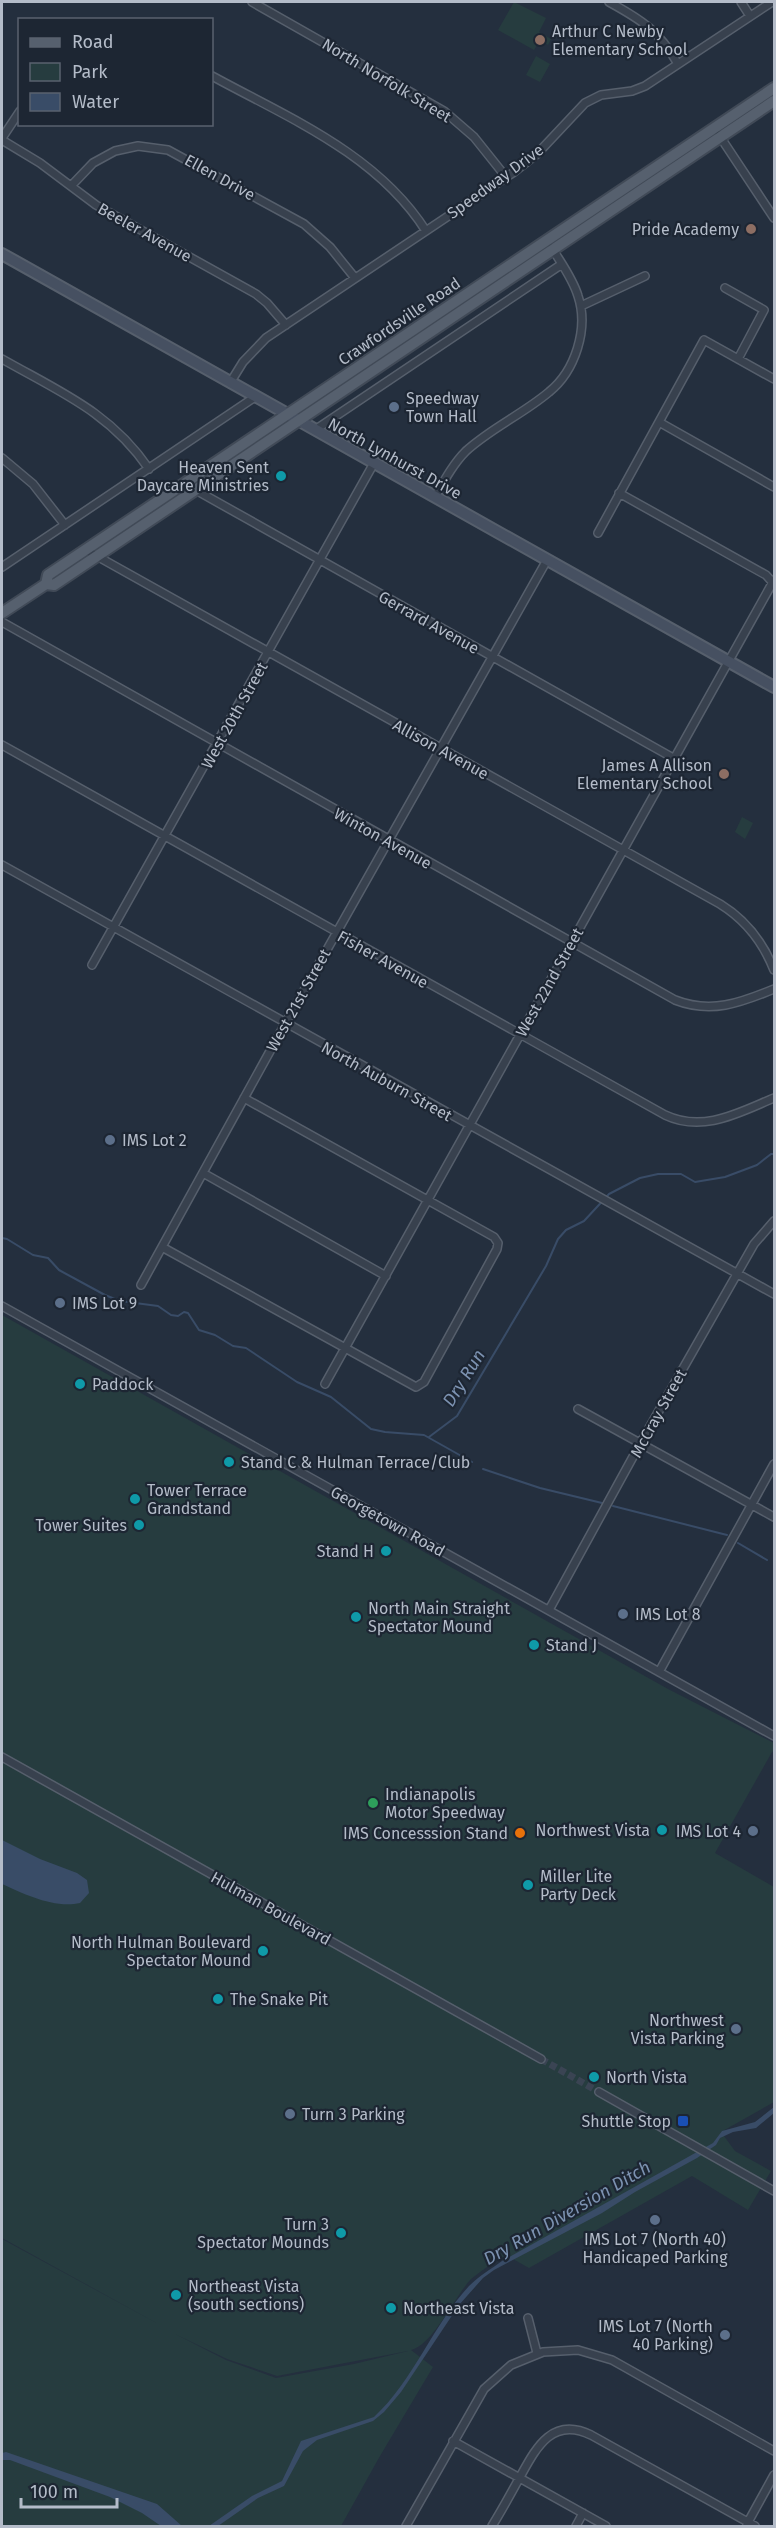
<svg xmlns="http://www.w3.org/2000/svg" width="776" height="2528" font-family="'Fira Sans',sans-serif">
<rect width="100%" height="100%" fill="#242f3e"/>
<!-- green -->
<path fill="#263c3f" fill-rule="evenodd" d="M514,2L546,18L539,32L551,39L548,45L540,40L534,50L498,30Z
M536,56L550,64L540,82L526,75Z
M742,817L753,823L745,839L735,832Z
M2,1315L668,1689L774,1743V1751L772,1752L715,1853L774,1887V2102L721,2132L735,2151L771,2171L748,2210L692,2176L529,2268L506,2255C494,2262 482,2270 471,2279C455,2296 433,2345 411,2350L433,2367L380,2456L341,2526H2V2239L162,2326L2,2238ZM175,2334L227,2359L277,2376L408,2351L354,2364L276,2378L226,2360Z"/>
<!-- water -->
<path fill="#394c67" d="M2,1840L40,1859L77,1873L87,1880L89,1893L80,1903C55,1909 24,1894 2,1884Z
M774,2107V2113L756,2128L733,2132L720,2138L716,2145L697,2158L635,2192L602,2213L494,2270L483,2278L459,2305L401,2392L384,2412L373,2421L317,2440L303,2451L284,2486L258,2498L218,2526H209L252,2496L282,2481L301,2441L374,2417C414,2380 432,2326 469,2286C479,2276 491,2269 502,2261L713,2143L722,2131L755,2122Z
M6,2452L157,2504L182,2526H161L142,2513L110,2497L10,2460H2V2453Z"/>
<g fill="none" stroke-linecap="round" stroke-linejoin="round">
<!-- stream -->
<path stroke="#394c67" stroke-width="2" d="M2,1238L7,1239L33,1255L48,1258L59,1270L105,1295L120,1301L158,1306L171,1315L178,1316L184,1312L188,1313L199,1330L215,1335L233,1346L246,1348L297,1382L331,1397L371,1429L385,1432L424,1435L472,1462
M429,1437L457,1416L546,1266L558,1239L566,1230L584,1221L609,1194L640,1178L658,1174H681L695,1182L725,1177L757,1165L771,1154H774
M483,1469L540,1488L602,1503
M613,1506L727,1535
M738,1543L767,1560"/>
<!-- minor-tunnel -->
<path stroke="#3a4453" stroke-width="7" stroke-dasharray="7 3.5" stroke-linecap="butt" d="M541,2059L599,2092"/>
<defs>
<path id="minor" d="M252,2L444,111L474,137L506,177
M609,2C642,20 659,31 678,64
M741,2L750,16
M212,76C289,118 377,154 426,231
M719,135L774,218
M2,138L20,111
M2,140L40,163L96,205L256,294L267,303L286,325
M71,186L93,163L115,151L138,146L168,150L304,224L330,247L355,278
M725,288L764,310L738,359
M581,306L645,276
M2,359C60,392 110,412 149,469
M230,383L243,362L266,338L514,172L537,154L585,103L601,95L632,91L645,86L772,2
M659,422L774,487
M315,430L562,264
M2,458L33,484L65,525
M185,484L675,759
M619,493L766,575L774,584
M435,497C444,481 453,464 466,451C491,428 523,414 549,392C575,371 589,329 578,296C573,279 561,263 552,248
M598,533L704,340L774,379
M86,550L720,904C746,920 763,942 774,970
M2,567L255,397
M2,622L675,1000C711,1014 740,1003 774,989
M2,745L665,1115C703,1133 738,1113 774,1098
M2,865L774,1294
M92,965L374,463
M203,1173L386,1276
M162,1247L416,1387L424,1382L497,1249L498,1243L494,1237L244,1098
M141,1285L285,1024L547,560
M2,1306L774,1736
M325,1384L774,580
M578,1409L774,1517
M549,1610L640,1444L754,1244L774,1221
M659,1672L774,1464
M2,1757L541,2059
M599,2092L774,2191
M528,2318L537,2353
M453,2441L606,2526
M747,2524L774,2475
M406,2526L484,2389L511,2365L543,2352L578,2350L612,2360L774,2451
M492,2526C502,2510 511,2493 520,2477C536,2448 552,2416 591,2435L755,2526
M576,2526L583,2513"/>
<path id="secondary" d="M2,254L774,687"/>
<path id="primary" d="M46,584L48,575L774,88
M2,613L46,584L54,585L774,101"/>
</defs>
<!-- minor casing -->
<use href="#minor" stroke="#565f6c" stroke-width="10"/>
<!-- secondary casing -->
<use href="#secondary" stroke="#565f6c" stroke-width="14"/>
<!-- primary casing -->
<use href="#primary" stroke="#414a57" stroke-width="14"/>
<!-- minor -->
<use href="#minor" stroke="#38414e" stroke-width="7"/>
<!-- secondary -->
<use href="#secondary" stroke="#465061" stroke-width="10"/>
<!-- primary -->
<use href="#primary" stroke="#56606e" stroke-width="10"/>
</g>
<!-- markers -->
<g fill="#8d6e63" stroke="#1d2633" stroke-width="2">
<circle cx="540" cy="40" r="6"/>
<circle cx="751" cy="229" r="6"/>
<circle cx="724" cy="774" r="6"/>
</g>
<g fill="#5c6f8a" stroke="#1d2633" stroke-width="2">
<circle cx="394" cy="407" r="6"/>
<circle cx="110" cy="1140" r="6"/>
<circle cx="60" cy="1303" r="6"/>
<circle cx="623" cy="1614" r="6"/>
<circle cx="753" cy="1831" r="6"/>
<circle cx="736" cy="2029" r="6"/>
<circle cx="290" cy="2114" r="6"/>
<circle cx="655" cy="2220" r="6"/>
<circle cx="725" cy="2335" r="6"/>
</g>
<g fill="#0f9aa8" stroke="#1d2633" stroke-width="2">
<circle cx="281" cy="476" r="6"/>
<circle cx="80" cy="1384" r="6"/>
<circle cx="229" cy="1462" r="6"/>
<circle cx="135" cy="1499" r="6"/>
<circle cx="139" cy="1525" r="6"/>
<circle cx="386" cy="1551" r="6"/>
<circle cx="356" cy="1617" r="6"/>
<circle cx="534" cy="1645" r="6"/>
<circle cx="662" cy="1830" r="6"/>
<circle cx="528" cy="1885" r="6"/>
<circle cx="263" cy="1951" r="6"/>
<circle cx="218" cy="1999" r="6"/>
<circle cx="594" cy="2077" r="6"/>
<circle cx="341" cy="2233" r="6"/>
<circle cx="176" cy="2295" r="6"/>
<circle cx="391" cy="2308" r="6"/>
</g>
<circle fill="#2e9e5b" stroke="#1d2633" stroke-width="2" cx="373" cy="1803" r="6"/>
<circle fill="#e8710a" stroke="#1d2633" stroke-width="2" cx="520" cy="1833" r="6"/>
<rect fill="#1a4fb4" stroke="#1d2633" stroke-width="2" x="677" y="2115" width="12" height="12" rx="3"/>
<g text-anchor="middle" stroke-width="4.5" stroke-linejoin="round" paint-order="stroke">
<!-- poi labels -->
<g font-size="16" fill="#b4bcc9" stroke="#1d2633" text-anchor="start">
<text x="552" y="37">Arthur C Newby<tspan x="552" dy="18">Elementary School</tspan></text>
<text x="739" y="235" text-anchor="end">Pride Academy</text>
<text x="406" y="404">Speedway<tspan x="406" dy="18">Town Hall</tspan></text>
<text x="269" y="473" text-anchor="end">Heaven Sent<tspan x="269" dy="18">Daycare Ministries</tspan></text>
<text x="712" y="771" text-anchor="end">James A Allison<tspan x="712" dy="18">Elementary School</tspan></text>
<text x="122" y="1146">IMS Lot 2</text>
<text x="72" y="1309">IMS Lot 9</text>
<text x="92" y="1390">Paddock</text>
<text x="241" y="1468">Stand C &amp; Hulman Terrace/Club</text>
<text x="147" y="1496">Tower Terrace<tspan x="147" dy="18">Grandstand</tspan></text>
<text x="127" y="1531" text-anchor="end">Tower Suites</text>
<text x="374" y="1557" text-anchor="end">Stand H</text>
<text x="368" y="1614">North Main Straight<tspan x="368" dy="18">Spectator Mound</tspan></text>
<text x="635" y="1620">IMS Lot 8</text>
<text x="546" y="1651">Stand J</text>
<text x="385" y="1800">Indianapolis<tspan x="385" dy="18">Motor Speedway</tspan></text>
<text x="650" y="1836" text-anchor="end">Northwest Vista</text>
<text x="741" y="1837" text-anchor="end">IMS Lot 4</text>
<text x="508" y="1839" text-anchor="end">IMS Concesssion Stand</text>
<text x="540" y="1882">Miller Lite<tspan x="540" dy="18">Party Deck</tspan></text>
<text x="251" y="1948" text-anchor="end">North Hulman Boulevard<tspan x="251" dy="18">Spectator Mound</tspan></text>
<text x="230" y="2005">The Snake Pit</text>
<text x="724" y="2026" text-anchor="end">Northwest<tspan x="724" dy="18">Vista Parking</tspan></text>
<text x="606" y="2083">North Vista</text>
<text x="302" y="2120">Turn 3 Parking</text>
<text x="671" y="2127" text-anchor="end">Shuttle Stop</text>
<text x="329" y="2230" text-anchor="end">Turn 3<tspan x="329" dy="18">Spectator Mounds</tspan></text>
<text x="655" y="2245" text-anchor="middle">IMS Lot 7 (North 40)<tspan x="655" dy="18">Handicaped Parking</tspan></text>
<text x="188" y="2292">Northeast Vista<tspan x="188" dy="18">(south sections)</tspan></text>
<text x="403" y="2314">Northeast Vista</text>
<text x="713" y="2332" text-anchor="end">IMS Lot 7 (North<tspan x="713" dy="18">40 Parking)</tspan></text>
</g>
<!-- street labels -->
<g font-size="16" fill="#b4bcc9" stroke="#1d2633">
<text transform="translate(387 80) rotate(31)" y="6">North Norfolk Street</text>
<text transform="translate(220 177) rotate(29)" y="6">Ellen Drive</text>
<text transform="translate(495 181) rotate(-36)" y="6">Speedway Drive</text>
<text transform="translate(145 232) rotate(29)" y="6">Beeler Avenue</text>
<text transform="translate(399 321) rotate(-34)" y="6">Crawfordsville Road</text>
<text transform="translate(395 458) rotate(29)" y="6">North Lynhurst Drive</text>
<text transform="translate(429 622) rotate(29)" y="6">Gerrard Avenue</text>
<text transform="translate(234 715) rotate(-61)" y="6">West 20th Street</text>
<text transform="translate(441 749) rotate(29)" y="6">Allison Avenue</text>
<text transform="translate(383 838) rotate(29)" y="6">Winton Avenue</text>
<text transform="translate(383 959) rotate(29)" y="6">Fisher Avenue</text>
<text transform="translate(549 982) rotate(-61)" y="6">West 22nd Street</text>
<text transform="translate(298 1000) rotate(-61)" y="6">West 21st Street</text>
<text transform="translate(387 1081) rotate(29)" y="6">North Auburn Street</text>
<text transform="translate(658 1413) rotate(-61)" y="6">McCray Street</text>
<text transform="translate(388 1521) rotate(29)" y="6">Georgetown Road</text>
<text transform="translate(271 1908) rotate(29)" y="6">Hulman Boulevard</text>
</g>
<!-- water labels -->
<g font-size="18" font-style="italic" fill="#7c92b1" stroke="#1d2633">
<text transform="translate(464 1378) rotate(-58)" y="6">Dry Run</text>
<text transform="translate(567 2213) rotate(-30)" y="6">Dry Run Diversion Ditch</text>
</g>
</g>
<!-- border -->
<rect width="776" height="2528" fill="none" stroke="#b4bcc9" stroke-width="6"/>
<!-- legend -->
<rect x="18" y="18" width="195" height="108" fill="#1d2633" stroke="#59626f" stroke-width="1.5"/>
<rect x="30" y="38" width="30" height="9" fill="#56606e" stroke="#59626f" stroke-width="1.5"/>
<text x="72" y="48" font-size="18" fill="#b4bcc9">Road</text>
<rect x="30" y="63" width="30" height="18" fill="#263c3f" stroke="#59626f" stroke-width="1.5"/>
<text x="72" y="78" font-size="18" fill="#b4bcc9">Park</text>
<rect x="30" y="93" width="30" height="18" fill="#394c67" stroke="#59626f" stroke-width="1.5"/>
<text x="72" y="108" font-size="18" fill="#b4bcc9">Water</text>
<!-- scale -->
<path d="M21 2498v9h96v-9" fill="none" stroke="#b4bcc9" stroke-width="3"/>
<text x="30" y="2498" font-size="18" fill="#b4bcc9" stroke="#1d2633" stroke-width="4.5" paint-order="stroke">100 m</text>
</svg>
